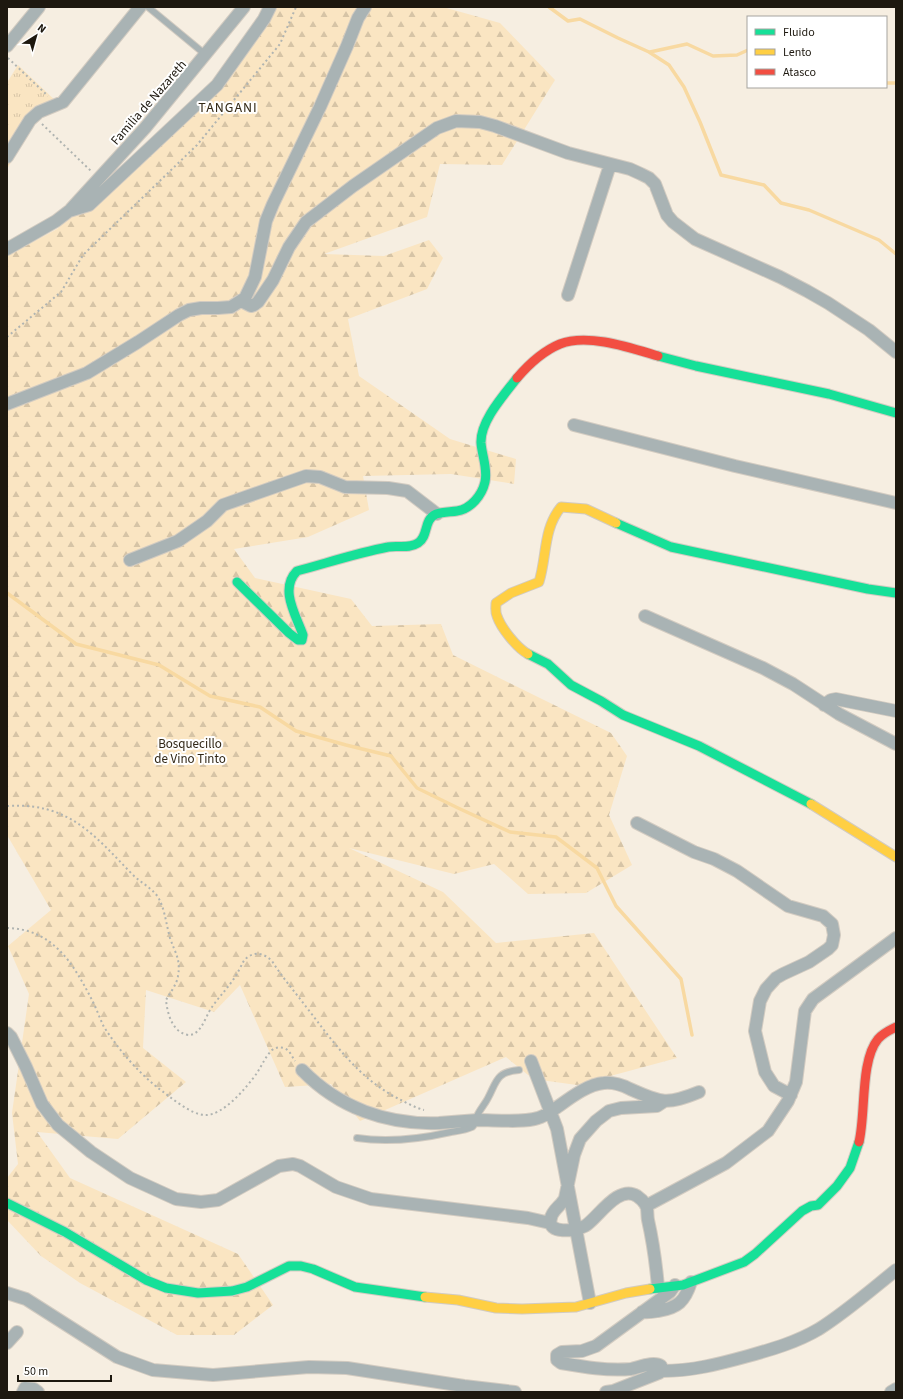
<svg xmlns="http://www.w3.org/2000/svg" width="903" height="1399" font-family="'Source Sans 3',sans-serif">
<defs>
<pattern id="grass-tufts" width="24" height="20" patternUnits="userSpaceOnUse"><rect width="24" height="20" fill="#fae5c2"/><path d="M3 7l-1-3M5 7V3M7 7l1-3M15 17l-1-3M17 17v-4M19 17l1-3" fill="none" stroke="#d6c4a6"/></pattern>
<pattern id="forest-firs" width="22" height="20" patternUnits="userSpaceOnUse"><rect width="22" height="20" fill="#fae5c2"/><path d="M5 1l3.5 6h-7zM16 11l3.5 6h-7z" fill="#d6c4a6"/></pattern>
</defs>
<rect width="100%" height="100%" fill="#f6eee1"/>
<!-- grass -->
<path fill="url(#grass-tufts)" d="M18,65L60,105L37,119L7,169V85L8,81Z"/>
<!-- forest -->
<path fill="url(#forest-firs)" d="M265,7H443L500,23L555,80L502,165L440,164L427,217L324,254L384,256L429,240L443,258L427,289L348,319L359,376L450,439L516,459L514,484L451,474L363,476L369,510L308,537L234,549L255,578L351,599L372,626L441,624L453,655L611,733L627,756L609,815L632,865L586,893L528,894L494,864L454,874L349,848L443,892L496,943L594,933L677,1058L577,1085L533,1079L506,1057L360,1121L331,1084L285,1087L240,985L214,1012L146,990L143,1048L186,1082L118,1139L37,1132L70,1178L238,1254L273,1305L234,1335H177L80,1283L41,1256L7,1220V1178L18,1164L12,1113L29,994L8,946L51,910L7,835V256L57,229L206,96L255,27Z"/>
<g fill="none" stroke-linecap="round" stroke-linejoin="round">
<!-- stream -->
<path stroke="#f8d9a1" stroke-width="3.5" d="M549,7L568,21L580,19L618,38L649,52L669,65L684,87L700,122L721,175L764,185L781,203L809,210L879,240L896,254
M650,52L687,44L713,56L737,55L748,50
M886,83H896
M7,593L76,644L159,665L210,696L260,707L296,731L346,745L391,756L417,788L458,808L510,832L556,837L597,868L616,906L681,979L692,1035"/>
<defs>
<path id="lane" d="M148,7L206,55
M357,1138C389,1143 420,1139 451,1132C457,1131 466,1130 472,1127C476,1124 476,1118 478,1114C481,1108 485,1104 488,1098C497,1081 496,1072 519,1070"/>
<path id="street" d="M7,46L39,7
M7,157L30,120L39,112L63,102L140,7
M71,209L145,128L244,7
M7,249L56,221L69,211L89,205L217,85L264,19L270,7
M568,295L610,165
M241,301L251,306L254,305L258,302L273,280L289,247L306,222L353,186L437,128L456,121L480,122L495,126L568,153L630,169L641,174L649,178L655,184L667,215L673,222L695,239L780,277L807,291L828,303L869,330L896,352
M7,404L87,373L138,342L179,315L189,310L201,308H218L231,307L245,298L255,277L266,221L273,204L320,107L347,46L358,18L365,7
M574,425L735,466L896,503
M130,560L178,541L207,521L223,505L306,476L320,477L345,487L388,488L407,491L437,514
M645,616L763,668L793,684L839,714L896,744
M824,705L831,700L836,699L896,711
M637,823L694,852L714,859L737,871L788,906L823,916L832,924L834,935L832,945L828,949L809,962L783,974L776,978L766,989L760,1001L755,1031L765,1072L774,1086L791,1095
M7,1033L11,1037L26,1067L42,1104L58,1125L91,1152L130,1178L176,1199L201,1202L218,1200L279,1166L293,1164L300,1166L336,1187L371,1199L528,1218L550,1223
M531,1061L557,1129L590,1303
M302,1070C339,1108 387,1125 439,1123C452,1122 465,1121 478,1120C495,1120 523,1123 538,1118C545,1116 550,1112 556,1108C570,1098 588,1084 604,1083C614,1082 622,1085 630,1089C662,1103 667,1105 699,1092
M646,1206L726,1163L768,1131L788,1101L796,1082L805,1011L813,999L896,938
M658,1287C656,1264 653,1242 648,1220C647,1216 648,1209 646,1205C644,1202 640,1198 637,1196C618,1184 598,1218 585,1226C576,1231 546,1235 551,1218C552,1210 562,1205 565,1198L574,1155L580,1139L596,1121L609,1111L621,1108L657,1106L663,1102
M7,1293L26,1299L117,1357L153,1370L213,1375L309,1367L347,1368L464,1386L515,1392
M642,1312C648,1313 653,1312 658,1311C678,1308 685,1301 691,1282
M7,1343L17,1332
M662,1371C692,1371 719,1364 748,1356C773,1349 797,1342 819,1329C846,1312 871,1290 896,1270
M23,1392L25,1388L34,1389L38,1392
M606,1392L613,1391L659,1373L662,1371L661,1366C654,1361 640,1367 631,1369C607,1371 584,1367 561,1363L557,1360V1355L562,1352L582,1351L596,1346L670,1292L675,1285
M891,1392L896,1389"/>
<path id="fast" d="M658,356L696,366L829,394L896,413
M616,523L671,547L868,589L896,593
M237,582L289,633L298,640H302L303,635C296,615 279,589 297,571C327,563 357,553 388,547C397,545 409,549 418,543C429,536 423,520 436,514C443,512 451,512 457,511C471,509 482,495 485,482C488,469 482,456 481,443C480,421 504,395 517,378
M528,654L548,664L571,685L601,701L623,715L699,746L811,804
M7,1203L65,1232L146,1280L166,1288L198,1293L232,1291L247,1287L289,1266H301L313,1269L355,1287L425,1297
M650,1289L683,1285L744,1262L755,1254L802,1211L811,1206L818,1205L837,1186L850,1168L859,1142"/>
<path id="slow" d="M528,654C517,648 501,628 497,616C495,612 496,607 496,603L511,593L539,582C547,556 543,529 561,507L586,509L616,523
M811,804L896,857
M425,1297L458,1300L496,1308L522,1309L576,1307L626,1293L650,1289"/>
<path id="jam" d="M517,378C529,364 543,351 560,344C588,333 631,348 658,356
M859,1142C866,1113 860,1061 878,1039C883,1033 890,1030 896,1027"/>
</defs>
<!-- lane casing -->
<use href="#lane" stroke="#d2cbc1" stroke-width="8"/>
<!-- street casing -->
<use href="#street" stroke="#d2cbc1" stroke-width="14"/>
<!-- fast casing -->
<use href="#fast" stroke="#d2cbc1" stroke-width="11"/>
<!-- slow casing -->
<use href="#slow" stroke="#d2cbc1" stroke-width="11"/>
<!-- jam casing -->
<use href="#jam" stroke="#d2cbc1" stroke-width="11"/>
<!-- path -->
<path stroke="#b0b4b1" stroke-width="2" stroke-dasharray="2 3" stroke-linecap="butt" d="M8,58L48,96
M42,124L91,171
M7,337L61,292L83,255L197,145L280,44L296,7
M7,806C69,802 94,835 133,875C141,883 151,887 158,897C165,909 166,924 170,938C175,953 181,959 178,976C177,984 170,993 166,1000C167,1010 170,1024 179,1031C199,1045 204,1018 212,1007C221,994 232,984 239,970C242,965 243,960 248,957C256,951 265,954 272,961C282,977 295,992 307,1008C335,1044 358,1078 399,1099C407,1103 416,1108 424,1110
M7,928C54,929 74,965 93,1002C97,1010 100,1019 104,1027C119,1050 137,1071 158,1088C169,1096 191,1115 205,1115C223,1116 247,1087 257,1073C262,1065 266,1056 272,1050C276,1047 280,1047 284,1048C290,1050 292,1057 295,1061"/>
<!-- lane -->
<use href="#lane" stroke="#a9b3b4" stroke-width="6"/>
<!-- street -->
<use href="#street" stroke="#a9b3b4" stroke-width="12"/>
<!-- fast -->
<use href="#fast" stroke="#16e098" stroke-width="9"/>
<!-- slow -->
<use href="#slow" stroke="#ffcf43" stroke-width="9"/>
<!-- jam -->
<use href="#jam" stroke="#f24e42" stroke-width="9"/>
</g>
<g text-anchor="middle" stroke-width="4" stroke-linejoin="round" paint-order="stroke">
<!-- street labels -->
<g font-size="13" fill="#1d180f" stroke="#fff">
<text transform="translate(148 102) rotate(-49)" y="5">Familia de Nazareth</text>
</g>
<!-- park labels -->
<g font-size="13" fill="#312716" stroke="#fff">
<text x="190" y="748">Bosquecillo<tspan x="190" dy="15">de Vino Tinto</tspan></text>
</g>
<!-- neighbourhood labels -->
<g font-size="14" letter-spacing="1" fill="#342915" stroke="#fff">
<text x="228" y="112">TANGANI</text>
</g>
</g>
<!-- border -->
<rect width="903" height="1399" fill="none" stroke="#1d180f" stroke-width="16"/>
<!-- legend -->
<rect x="747" y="16" width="140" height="72" fill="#ffffff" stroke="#a5a39f"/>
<rect x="755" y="29" width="20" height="6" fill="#16e098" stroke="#a5a39f"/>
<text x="783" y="36" font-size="12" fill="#1d180f">Fluido</text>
<rect x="755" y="49" width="20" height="6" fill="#ffcf43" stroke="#a5a39f"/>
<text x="783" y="56" font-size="12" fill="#1d180f">Lento</text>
<rect x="755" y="69" width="20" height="6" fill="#f24e42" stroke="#a5a39f"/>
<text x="783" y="76" font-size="12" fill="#1d180f">Atasco</text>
<!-- north arrow -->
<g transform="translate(36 36) rotate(37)" stroke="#ffffff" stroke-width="3" paint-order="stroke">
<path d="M0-3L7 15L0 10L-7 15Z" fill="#1d180f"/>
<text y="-6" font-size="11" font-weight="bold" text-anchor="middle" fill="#1d180f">N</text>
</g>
<!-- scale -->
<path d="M18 1375v6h93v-6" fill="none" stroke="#1d180f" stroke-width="2"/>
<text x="24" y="1375" font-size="12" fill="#1d180f" stroke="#ffffff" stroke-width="3" paint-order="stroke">50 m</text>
</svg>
